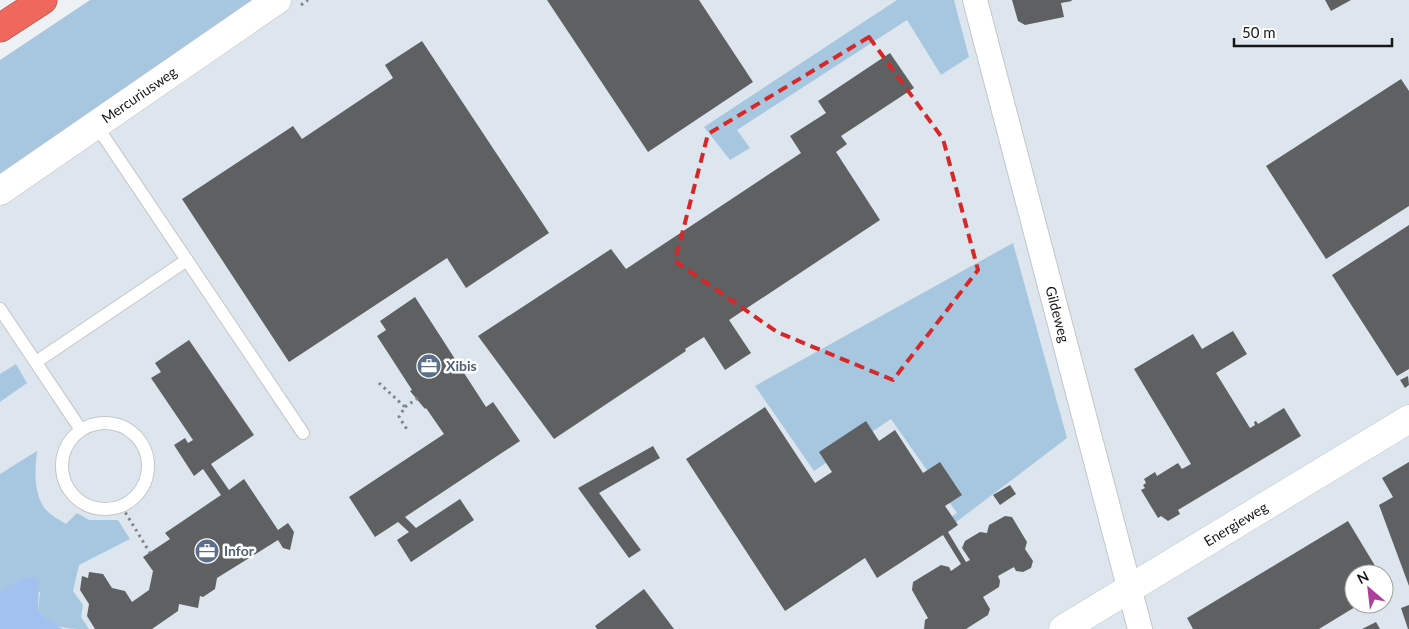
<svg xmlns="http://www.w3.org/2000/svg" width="1409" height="629" font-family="Lato,sans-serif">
<rect width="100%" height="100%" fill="#eef1f3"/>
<!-- built -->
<path fill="#dde6ee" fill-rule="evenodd" d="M111,0H1409V629H0V71ZM1354,574H1384V604H1354Z"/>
<!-- green -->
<path fill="#a7c7e0" d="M90,0H261L0,175V60Z
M897,0H954L969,57L941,75L907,20L737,130L750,148L730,160L704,127Z
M1013,243L1067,438L951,526L947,520L957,513L891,419L814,471L755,386Z
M16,364L27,383L0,402V374Z
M37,451C35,469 33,495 46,510C51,515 59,520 66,524L77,513L89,520H118L130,539L79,565L73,591L83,605L81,617L89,629C68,629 52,629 38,611L40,592H0V474Z"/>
<!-- water -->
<path fill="#a2c1ee" d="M23,578H35L39,581L38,611L44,617L63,629H0V592Z"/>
<!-- building -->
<path fill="#5e6062" d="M547,0H699L753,82L648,152Z
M1012,0H1071L1072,1L1061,3L1064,17L1025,25L1018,21Z
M1325,0H1351L1331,11Z
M422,41L549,233L466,288L447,258L289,362L182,199L293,126L302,139L393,78L385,65Z
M890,53L914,88L841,136L847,144L836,152L880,220L729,320L751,353L725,370L704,337L685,349L686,351L554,439L478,336L611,249L626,269L801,153L790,136L826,113L818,101Z
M1401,79L1409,91V206L1326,259L1266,166Z
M1409,225V369L1397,376L1332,275Z
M415,297L486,407L493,402L520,441L405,517L416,528L460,499L474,520L411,562L397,540L409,532L398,522L375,537L349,497L444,434L426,408L425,409L410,391L412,390L377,336L386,330L380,321Z
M1233,331L1247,354L1216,373L1250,428L1255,425L1254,422L1256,421L1258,424L1284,408L1301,436L1178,510L1180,514L1168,521L1161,516L1158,518L1141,490L1145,488L1143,485L1146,483L1144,479L1155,472L1157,476L1178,463L1182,469L1191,464L1134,369L1193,334L1202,349Z
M189,340L254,435L211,464L229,490L244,479L278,530L288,523L294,532L290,550L283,548L278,540L217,578L215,589L203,597L200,596L198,608L179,604L178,611L152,629H95L87,616L89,604L80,590L82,576L88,578L89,572L103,574L112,588L125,591L132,602L149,590L153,571L143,557L170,539L165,533L221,495L203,469L194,476L174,445L185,438L188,443L193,440L151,378L161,372L155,363Z
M1408,376L1409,385L1405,388L1400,380Z
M765,407L815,483L832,472L819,452L866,421L879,441L895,430L923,473L940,462L962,495L945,506L958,525L948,532L966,562L970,560L962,548L965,541L980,532L987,533L989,525L1005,516L1012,517L1027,542L1025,549L1033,561L1031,568L1023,572L1016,571L1014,567L998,576L1000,581L999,587L983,597L990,609L988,615L966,629H924L925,620L928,618L912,590L913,582L941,565L949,567L951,571L961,564L943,535L877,578L865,558L785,611L686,459Z
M653,446L660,458L599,493L641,550L629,558L578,488Z
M1409,462V586L1379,505L1393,497L1382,478Z
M1010,485L1016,494L1000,505L993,495Z
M1348,521L1380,574H1354V604H1360L1319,629H1193L1187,618Z
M644,589L674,629H597L595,626Z
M1409,605V629H1408L1401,608Z
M1376,622L1380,629H1362Z"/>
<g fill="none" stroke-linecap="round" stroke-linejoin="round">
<defs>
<path id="service" d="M96,125L303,433
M0,309L81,430
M36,362L187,260
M62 466a43 43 0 1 1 86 0a43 43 0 1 1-86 0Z"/>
<g id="minor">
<path id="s1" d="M975,0L1140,629"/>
</g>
<g id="tertiary">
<path id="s2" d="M0,191L277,0"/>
<path id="s3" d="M1063,629L1409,419"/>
</g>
<path id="motorway" d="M0,28L43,0"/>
</defs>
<!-- service casing -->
<use href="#service" stroke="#c4c6c8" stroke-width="14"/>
<!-- minor casing -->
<use href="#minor" stroke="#c4c6c8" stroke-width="26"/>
<!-- tertiary casing -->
<use href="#tertiary" stroke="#c4c6c8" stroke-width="29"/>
<!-- motorway casing -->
<use href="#motorway" stroke="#a44b45" stroke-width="29"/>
<!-- path -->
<path stroke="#828385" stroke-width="3" stroke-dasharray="2.5 4" stroke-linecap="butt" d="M301,5L308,0
M379,383L405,407L399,417L408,431
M405,407L418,398
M122,507L150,553"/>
<!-- service -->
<use href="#service" stroke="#fff" stroke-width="12"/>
<!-- minor -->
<use href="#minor" stroke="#fff" stroke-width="24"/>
<!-- tertiary -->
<use href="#tertiary" stroke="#fff" stroke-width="28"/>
<!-- motorway -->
<use href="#motorway" stroke="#f0675e" stroke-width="28"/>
</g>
<!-- marked area -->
<path fill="none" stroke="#d62828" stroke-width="4" stroke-dasharray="10 6" stroke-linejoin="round" d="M869,37L943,139L978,270L893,380L777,332L675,261L708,134Z"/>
<!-- icons -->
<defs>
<symbol id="office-disc" viewBox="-11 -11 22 22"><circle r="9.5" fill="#5c6f8a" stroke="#fff"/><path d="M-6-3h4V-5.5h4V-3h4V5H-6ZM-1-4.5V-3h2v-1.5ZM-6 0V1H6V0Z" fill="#fff"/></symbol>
</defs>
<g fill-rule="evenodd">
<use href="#office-disc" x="415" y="352" width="28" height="28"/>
<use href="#office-disc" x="193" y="537" width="28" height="28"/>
</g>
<g text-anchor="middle" stroke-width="5" stroke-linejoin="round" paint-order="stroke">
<!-- street labels -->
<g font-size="14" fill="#161617" stroke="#fff">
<text dy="5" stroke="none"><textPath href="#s2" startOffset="169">Mercuriusweg</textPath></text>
<text dy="5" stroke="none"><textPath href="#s1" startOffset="325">Gildeweg</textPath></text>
<text dy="5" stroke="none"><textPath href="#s3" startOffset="202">Energieweg</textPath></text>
</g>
<!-- service labels -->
<g font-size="14" font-weight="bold" fill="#4e5e75" stroke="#fff" text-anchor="start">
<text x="446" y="371">Xibis</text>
<text x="224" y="556">Infor</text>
</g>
</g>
<!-- north arrow -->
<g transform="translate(1369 589) rotate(332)"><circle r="24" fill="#ffffff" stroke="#a2a2a2"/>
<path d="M0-4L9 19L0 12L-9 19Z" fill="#ac3e9c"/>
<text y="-8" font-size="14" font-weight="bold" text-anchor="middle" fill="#161617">N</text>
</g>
<!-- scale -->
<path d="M1234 38v8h158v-8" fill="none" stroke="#161617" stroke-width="2.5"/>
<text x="1242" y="38" font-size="15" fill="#161617" stroke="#ffffff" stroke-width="4" paint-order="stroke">50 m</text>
</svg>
